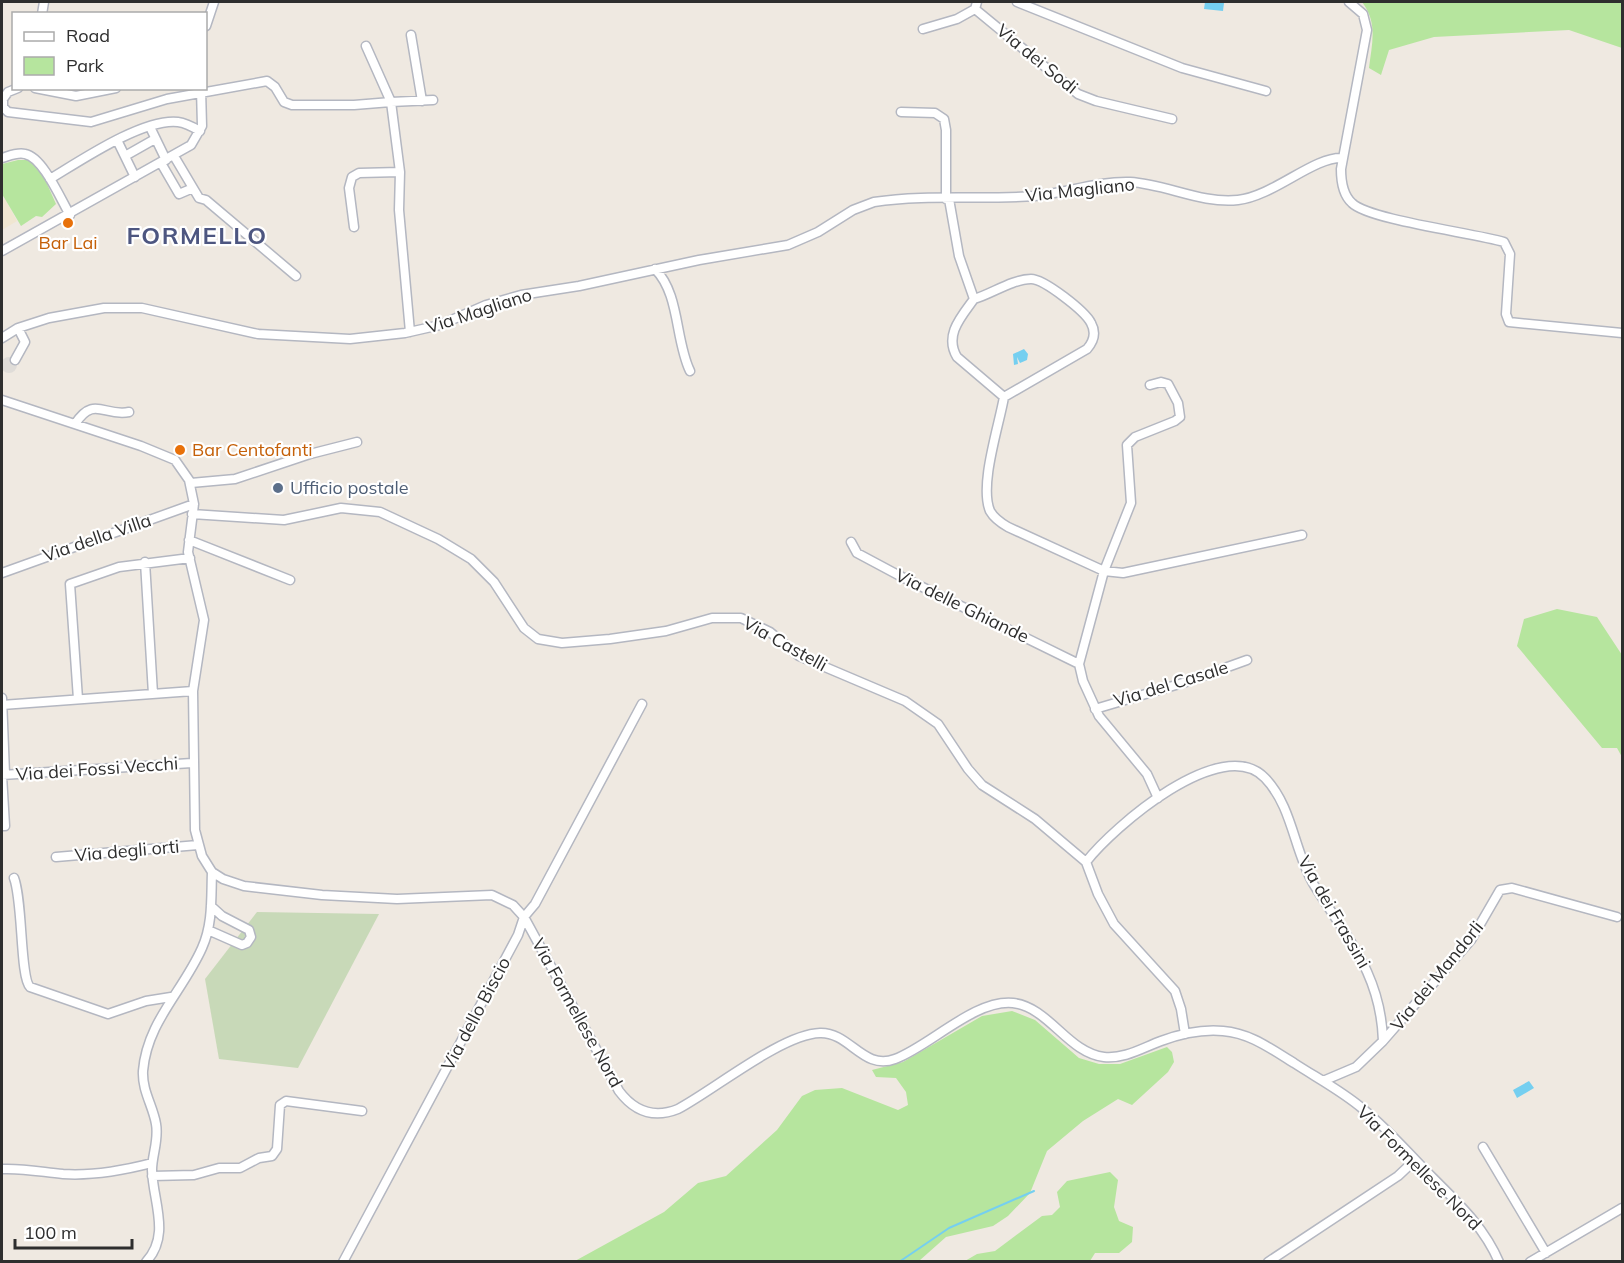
<svg xmlns="http://www.w3.org/2000/svg" width="1624" height="1263" font-family="Mulish,sans-serif">
<rect width="100%" height="100%" fill="#efe9e1"/>
<!-- education -->
<path fill="#f0e6d1" d="M5,199L17,221L2,230V201Z"/>
<!-- green -->
<path fill="#b6e59e" d="M1362,2H1622V48L1569,30L1434,37L1389,50L1381,75L1369,68C1372,43 1378,23 1362,2Z
M18,160H30L44,177L56,204L42,217L36,216L21,226L2,194V164Z
M1557,609L1597,617L1622,655V757L1617,748H1602L1517,646L1524,619Z
M1012,1011L1035,1020L1079,1058L1099,1064H1120L1167,1047L1172,1052L1174,1062L1168,1072L1132,1105L1118,1099L1083,1121L1047,1151L1030,1193L1008,1216L993,1226L946,1237L919,1261H575L664,1212L698,1183L726,1176L777,1130L802,1096L815,1090L842,1088L898,1110L908,1105L906,1092L896,1078L876,1077L872,1070L903,1062L982,1016Z
M1110,1172L1118,1180L1114,1207L1119,1221L1133,1227L1132,1242L1119,1253H1095L1090,1261H965L977,1254L995,1251L1042,1216L1052,1215L1060,1207L1057,1192L1067,1181Z"/>
<!-- cemetery -->
<path fill="#c8d9b8" d="M257,912L379,914L298,1068L219,1059L205,979Z"/>
<!-- plaza -->
<path fill="#dfdcd8" d="M1 365a8 8 0 1 1 16 0a8 8 0 1 1-16 0Z"/>
<!-- water -->
<path fill="#75cff0" d="M1205,2L1224,3L1223,11L1204,9Z
M1024,349L1028,354L1027,360L1020,363L1017,357L1018,364L1014,365L1013,354Z
M1529,1081L1534,1088L1517,1098L1513,1090Z"/>
<g fill="none" stroke-linecap="round" stroke-linejoin="round">
<!-- stream -->
<path stroke="#75cff0" stroke-width="2" d="M899,1262L949,1228L1034,1191"/>
<defs>
<path id="minor" d="M1017,2L1182,68L1266,91
M1349,2L1363,14L1367,30L1341,169C1341,180 1343,195 1352,203C1369,220 1474,233 1504,242L1510,254L1506,314L1509,322L1622,333
M975,9L1078,94L1096,101L1172,119
M42,14L44,2
M206,26L214,2
M923,29L957,19L975,9L977,2
M411,35L422,101
M366,46L391,102L433,100
M18,88L8,92L3,99V107L8,112L91,122L167,99L267,81L275,87L284,102L292,105H354L391,102L400,172L359,173L352,177L349,188L354,227
M35,88L76,96L116,88
M901,112L935,113L944,119L946,130V199
M150,127L166,160
M117,140L135,177
M125,156L155,139
M2,158C9,156 17,152 25,154C43,157 61,200 70,215
M161,163L179,194L193,188L174,156
M400,172L399,210L410,332
M50,179C80,161 143,118 178,122C186,123 193,127 200,131
M193,188L199,198L206,200L296,276
M949,199L959,256L974,299C961,317 944,335 957,357L1004,397C999,426 979,485 990,511C994,518 1001,523 1008,527L1104,571L1079,664L1083,681L1099,716L1147,774L1158,798
M2,251L191,145L202,126L201,89
M655,269C680,294 675,340 690,371
M974,299C991,294 1013,279 1031,279C1044,279 1085,311 1091,323C1096,332 1094,341 1087,349L1004,397
M2,338L18,328L49,318L104,308H142L258,334L350,339L405,333L440,325L486,305L521,295L579,286L699,260L788,245L818,232L853,210L874,202C927,194 982,200 1035,196C1066,193 1098,181 1130,182C1166,184 1201,204 1238,200C1274,196 1314,156 1343,158
M15,360L25,342L18,328
M1150,385L1161,382L1168,384L1178,403L1180,417L1175,421L1135,437L1127,445L1131,503L1104,571L1123,573L1302,535
M2,400L141,446L175,460L189,480L194,504L188,552L204,620L193,691L195,830L202,856L212,872L223,879L244,886L322,895L397,899L492,895L513,905L524,917L619,1091C634,1111 653,1119 678,1109C714,1090 782,1034 820,1033C850,1032 863,1071 895,1059C930,1046 975,999 1013,1003C1049,1007 1068,1053 1104,1057C1125,1059 1142,1048 1161,1041C1180,1034 1202,1029 1223,1031C1250,1033 1271,1049 1294,1063C1317,1078 1342,1091 1363,1109C1388,1129 1410,1155 1433,1178C1459,1204 1484,1227 1499,1262
M75,424C94,395 104,417 129,412
M191,483L235,479L310,454L357,442
M192,514L284,520L341,508L380,512L438,539L471,559L494,582L524,628L538,639L562,643L610,639L666,631L712,618H741L770,632L799,656L905,701L938,724L968,769L982,785L1035,819L1086,862L1098,894L1114,924L1175,991L1181,1009L1185,1034
M189,540L290,580
M851,542L857,553L900,576L1079,664
M145,562L153,694
M2,573L194,504
M2,698L5,774
M78,699L70,584L119,567L190,558
M2,705L193,691
M1095,709L1186,682L1247,660
M2,826H5L2,775L192,763
M56,857L198,845
M1086,862C1113,827 1222,733 1265,778C1293,807 1294,852 1314,885C1347,938 1381,974 1383,1041L1356,1067L1323,1081
M14,878C23,901 20,978 30,987L108,1014L146,1001L171,997
M208,930L242,945L247,943L251,937L249,930L222,916L211,906
M1383,1041L1471,940L1500,890L1512,888L1617,917
M1483,1147L1546,1253
M2,1169C23,1168 42,1172 63,1174C92,1176 125,1170 152,1163
M152,1176L194,1175L219,1168H240L259,1158L272,1156L277,1149L280,1105L286,1101L362,1111
M146,1262C171,1235 153,1202 152,1170C152,1155 159,1140 156,1124C153,1106 142,1091 143,1071C147,1022 183,991 202,948C213,924 211,897 212,872
M343,1262L518,935L524,917L535,904L642,704
M1268,1262L1398,1176L1415,1160
M1530,1262L1622,1208"/>
</defs>
<!-- minor casing -->
<use href="#minor" stroke="#b4b7c1" stroke-width="11"/>
<!-- minor -->
<use href="#minor" stroke="#fff" stroke-width="8"/>
</g>
<!-- markers -->
<g fill="#e8710a" stroke="#fff" stroke-width="2">
<circle cx="68" cy="223" r="6"/>
<circle cx="180" cy="450" r="6"/>
</g>
<circle fill="#5c6f8a" stroke="#fff" stroke-width="2" cx="278" cy="488" r="6"/>
<g text-anchor="middle" stroke-width="4.5" stroke-linejoin="round" paint-order="stroke">
<!-- street labels -->
<g font-size="18" fill="#2e2e2e" stroke="#fff">
<text transform="translate(1037 59) rotate(39)" y="6">Via dei Sodi</text>
<text transform="translate(1080 190) rotate(-6)" y="6">Via Magliano</text>
<text transform="translate(479 311) rotate(-18)" y="6">Via Magliano</text>
<text transform="translate(97 538) rotate(-19)" y="6">Via della Villa</text>
<text transform="translate(962 606) rotate(26)" y="6">Via delle Ghiande</text>
<text transform="translate(785 644) rotate(29)" y="6">Via Castelli</text>
<text transform="translate(1171 684) rotate(-17)" y="6">Via del Casale</text>
<text transform="translate(97 769) rotate(-4)" y="6">Via dei Fossi Vecchi</text>
<text transform="translate(127 851) rotate(-5)" y="6">Via degli orti</text>
<text transform="translate(1334 912) rotate(60)" y="6">Via dei Frassini</text>
<text transform="translate(1437 976) rotate(-51)" y="6">Via dei Mandorli</text>
<text transform="translate(577 1013) rotate(61)" y="6">Via Formellese Nord</text>
<text transform="translate(476 1014) rotate(-62)" y="6">Via dello Biscio</text>
<text transform="translate(1419 1168) rotate(45)" y="6">Via Formellese Nord</text>
</g>
<!-- food labels -->
<g font-size="18" fill="#c56008" stroke="#fff">
<text x="68" y="249">Bar Lai</text>
<text x="192" y="456" text-anchor="start">Bar Centofanti</text>
</g>
<!-- service labels -->
<g font-size="18" fill="#4e5e75" stroke="#fff" text-anchor="start">
<text x="290" y="494">Ufficio postale</text>
</g>
<!-- district labels -->
<g font-size="24" font-weight="bold" letter-spacing="1.5" fill="#4d5680" stroke="#fff">
<text x="197" y="244">FORMELLO</text>
</g>
</g>
<!-- border -->
<rect width="1624" height="1263" fill="none" stroke="#2e2e2e" stroke-width="6"/>
<!-- legend -->
<rect x="12" y="12" width="195" height="78" fill="#ffffff" stroke="#ababab" stroke-width="1.5"/>
<rect x="24" y="32" width="30" height="9" fill="#ffffff" stroke="#ababab" stroke-width="1.5"/>
<text x="66" y="42" font-size="18" fill="#2e2e2e">Road</text>
<rect x="24" y="57" width="30" height="18" fill="#b6e59e" stroke="#ababab" stroke-width="1.5"/>
<text x="66" y="72" font-size="18" fill="#2e2e2e">Park</text>
<!-- scale -->
<path d="M15 1239v9h117v-9" fill="none" stroke="#2e2e2e" stroke-width="3"/>
<text x="24" y="1239" font-size="18" fill="#2e2e2e" stroke="#ffffff" stroke-width="4.5" paint-order="stroke">100 m</text>
</svg>
